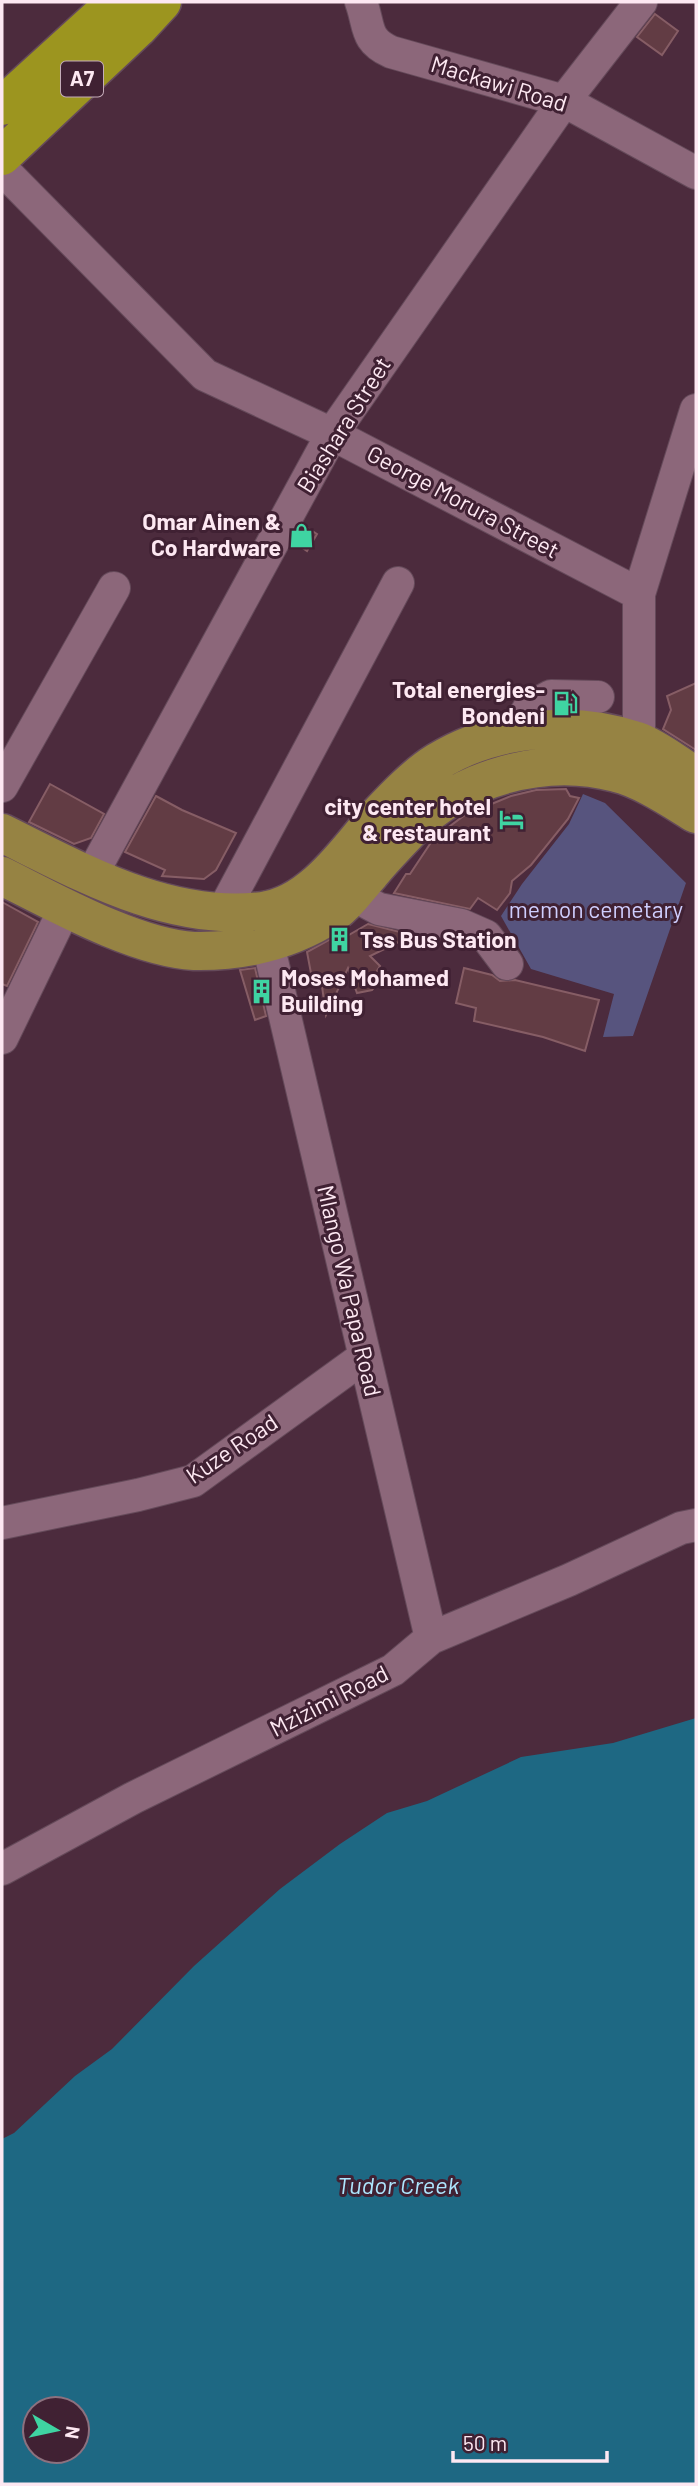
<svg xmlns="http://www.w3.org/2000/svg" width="698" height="2486" font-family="Barlow,sans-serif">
<rect width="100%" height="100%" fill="#4c2b3d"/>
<!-- green -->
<path fill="#57547e" d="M583,794L605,803L686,883L633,1036L603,1037L614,994L531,969L501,916L522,884L569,824Z"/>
<!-- water -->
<path fill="#1e6883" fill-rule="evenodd" d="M696,1718V2484H2V2139L14,2133L75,2076L112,2049L194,1966L280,1889L340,1844L387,1813L427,1801L521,1757L613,1743ZM35,2409H77V2451H35Z"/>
<!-- building -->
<path fill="#623c44" stroke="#865d65" stroke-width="2" d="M655,14L678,31L662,55L637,37Z
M303,525L317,534L307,551L294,542Z
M696,683V750L663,729L671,710L667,696Z
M50,784L104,814L91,838L74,844L29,822Z
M566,789L570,796L579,798L568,819L531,865L512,881L510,893L497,910L478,898L470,909L394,893L406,874H410L434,838L465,815L511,796L536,790Z
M156,796L182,810L236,833L216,870L204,879L162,876L165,870L125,852Z
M2,902L38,922L7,986L2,984Z
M368,924L404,933L407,938L370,956L380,966L377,971L384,975L372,990L357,993L348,968L326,1015L321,979L313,984L307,952L345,931L347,936Z
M255,968L266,1016L255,1020L240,970Z
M464,968L492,975L500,981L515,980L599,1000L585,1051L543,1037L474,1021L476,1008L456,1003Z"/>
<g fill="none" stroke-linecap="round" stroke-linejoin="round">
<defs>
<path id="minor" d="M361,2C370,26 364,40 391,52L564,101L696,173
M2,169L205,375L332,434L639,594
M514,734L529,708L551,696L598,697
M639,742V594L696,410
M2,786L114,588
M91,876L332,434L564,101L641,2
M353,895L379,909L461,925L486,936L507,964
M222,913L398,583
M268,944L431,1638
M2,1038L65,908
M2,1523L138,1495L193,1481L364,1357
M2,1869L133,1798L393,1670L431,1638L569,1580L681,1528L696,1525"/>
<path id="major" d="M2,833C83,873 168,922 262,911C312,905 348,850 378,815C395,797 416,775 437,762C493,727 574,719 637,741C657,748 677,765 696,776
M2,876C54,902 136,948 194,951C244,952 293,940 335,912C349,902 359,886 371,873C383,858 397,844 410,830C461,777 545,754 616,773C642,779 673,800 696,814"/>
<path id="highway" d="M2,106L116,2
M2,156L138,28L162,2"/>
</defs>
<!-- minor casing -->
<use href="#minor" stroke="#654a5a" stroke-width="34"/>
<!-- major casing -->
<use href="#major" stroke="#654a5a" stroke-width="41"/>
<!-- highway casing -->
<use href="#highway" stroke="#654a5a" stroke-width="41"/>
<!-- minor -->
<use href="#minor" stroke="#8c677a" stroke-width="32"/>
<!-- major -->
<use href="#major" stroke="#968343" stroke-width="38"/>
<!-- highway -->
<use href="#highway" stroke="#9c951f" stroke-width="38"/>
</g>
<!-- icons -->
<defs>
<symbol id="shop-bare" viewBox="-9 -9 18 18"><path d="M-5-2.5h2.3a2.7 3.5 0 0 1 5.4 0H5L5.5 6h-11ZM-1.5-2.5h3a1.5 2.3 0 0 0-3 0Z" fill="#3fd4a2" stroke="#402133" stroke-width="2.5" paint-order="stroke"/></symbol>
<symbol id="fuel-bare" viewBox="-9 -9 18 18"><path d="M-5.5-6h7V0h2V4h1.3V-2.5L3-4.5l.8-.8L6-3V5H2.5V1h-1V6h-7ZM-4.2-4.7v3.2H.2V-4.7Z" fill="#3fd4a2" stroke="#402133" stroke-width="2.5" paint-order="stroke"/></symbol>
<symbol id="hotel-bare" viewBox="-9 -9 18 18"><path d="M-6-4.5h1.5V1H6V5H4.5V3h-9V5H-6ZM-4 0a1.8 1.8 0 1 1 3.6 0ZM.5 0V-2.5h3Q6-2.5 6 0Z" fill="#3fd4a2" stroke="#402133" stroke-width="2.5" paint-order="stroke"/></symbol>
<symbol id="building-bare" viewBox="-9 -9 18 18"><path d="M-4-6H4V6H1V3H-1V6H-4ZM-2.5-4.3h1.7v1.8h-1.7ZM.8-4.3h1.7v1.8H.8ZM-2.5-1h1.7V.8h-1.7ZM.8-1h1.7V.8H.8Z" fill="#3fd4a2" stroke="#402133" stroke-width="2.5" paint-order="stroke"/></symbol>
</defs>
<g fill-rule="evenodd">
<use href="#shop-bare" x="284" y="518" width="35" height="35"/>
<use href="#fuel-bare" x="548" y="686" width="35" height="35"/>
<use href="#hotel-bare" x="494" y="802" width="35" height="35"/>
<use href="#building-bare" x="322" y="922" width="35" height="35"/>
<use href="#building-bare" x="244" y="974" width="35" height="35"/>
</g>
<g text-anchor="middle" stroke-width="6" stroke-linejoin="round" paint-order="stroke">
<!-- shield labels -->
<rect fill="#402133" stroke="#c4acb9" stroke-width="2" x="61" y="61.5" width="42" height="35" rx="5"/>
<g font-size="21" font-weight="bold" fill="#fde8f2">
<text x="82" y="86">A7</text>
</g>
<!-- street labels -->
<g font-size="23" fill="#fde8f2" stroke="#402133">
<text transform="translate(499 84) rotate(17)" y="8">Mackawi Road</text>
<text transform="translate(344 425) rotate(-58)" y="8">Biashara Street</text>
<text transform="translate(463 502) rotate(28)" y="8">George Morura Street</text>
<text transform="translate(349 1291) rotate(77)" y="8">Mlango Wa Papa Road</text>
<text transform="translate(232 1449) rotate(-34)" y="8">Kuze Road</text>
<text transform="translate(329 1701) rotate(-27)" y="8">Mzizimi Road</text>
</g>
<!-- poi labels -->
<g font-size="23" font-weight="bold" fill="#fde8f2" stroke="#402133" text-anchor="end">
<text x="281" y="530">Omar Ainen &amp;<tspan x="281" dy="26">Co Hardware</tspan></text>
<text x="545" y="698">Total energies-<tspan x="545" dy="26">Bondeni</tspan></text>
<text x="491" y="815">city center hotel<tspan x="491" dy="26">&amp; restaurant</tspan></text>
<text x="360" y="948" text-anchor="start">Tss Bus Station</text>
<text x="281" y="986" text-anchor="start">Moses Mohamed<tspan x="281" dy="26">Building</tspan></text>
</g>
<!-- park labels -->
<g font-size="23" fill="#cfcefe" stroke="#402133">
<text x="596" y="918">memon cemetary</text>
</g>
<!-- water labels -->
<g font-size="24" font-style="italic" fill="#ade6fe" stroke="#402133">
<text x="398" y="2194">Tudor Creek</text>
</g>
</g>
<!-- border -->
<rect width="698" height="2486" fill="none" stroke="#fde8f2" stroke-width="7"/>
<!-- north arrow -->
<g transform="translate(56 2430) rotate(99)"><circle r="33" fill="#402133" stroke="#8c717f" stroke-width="2"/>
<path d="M0-5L12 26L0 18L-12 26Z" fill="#3fd4a2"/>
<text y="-10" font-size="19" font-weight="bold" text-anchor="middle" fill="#fde8f2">N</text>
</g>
<!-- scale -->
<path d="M453 2451v10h154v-10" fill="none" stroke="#fde8f2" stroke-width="3.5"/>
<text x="463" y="2451" font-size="21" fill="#fde8f2" stroke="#402133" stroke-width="5" paint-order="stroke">50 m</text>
</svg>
